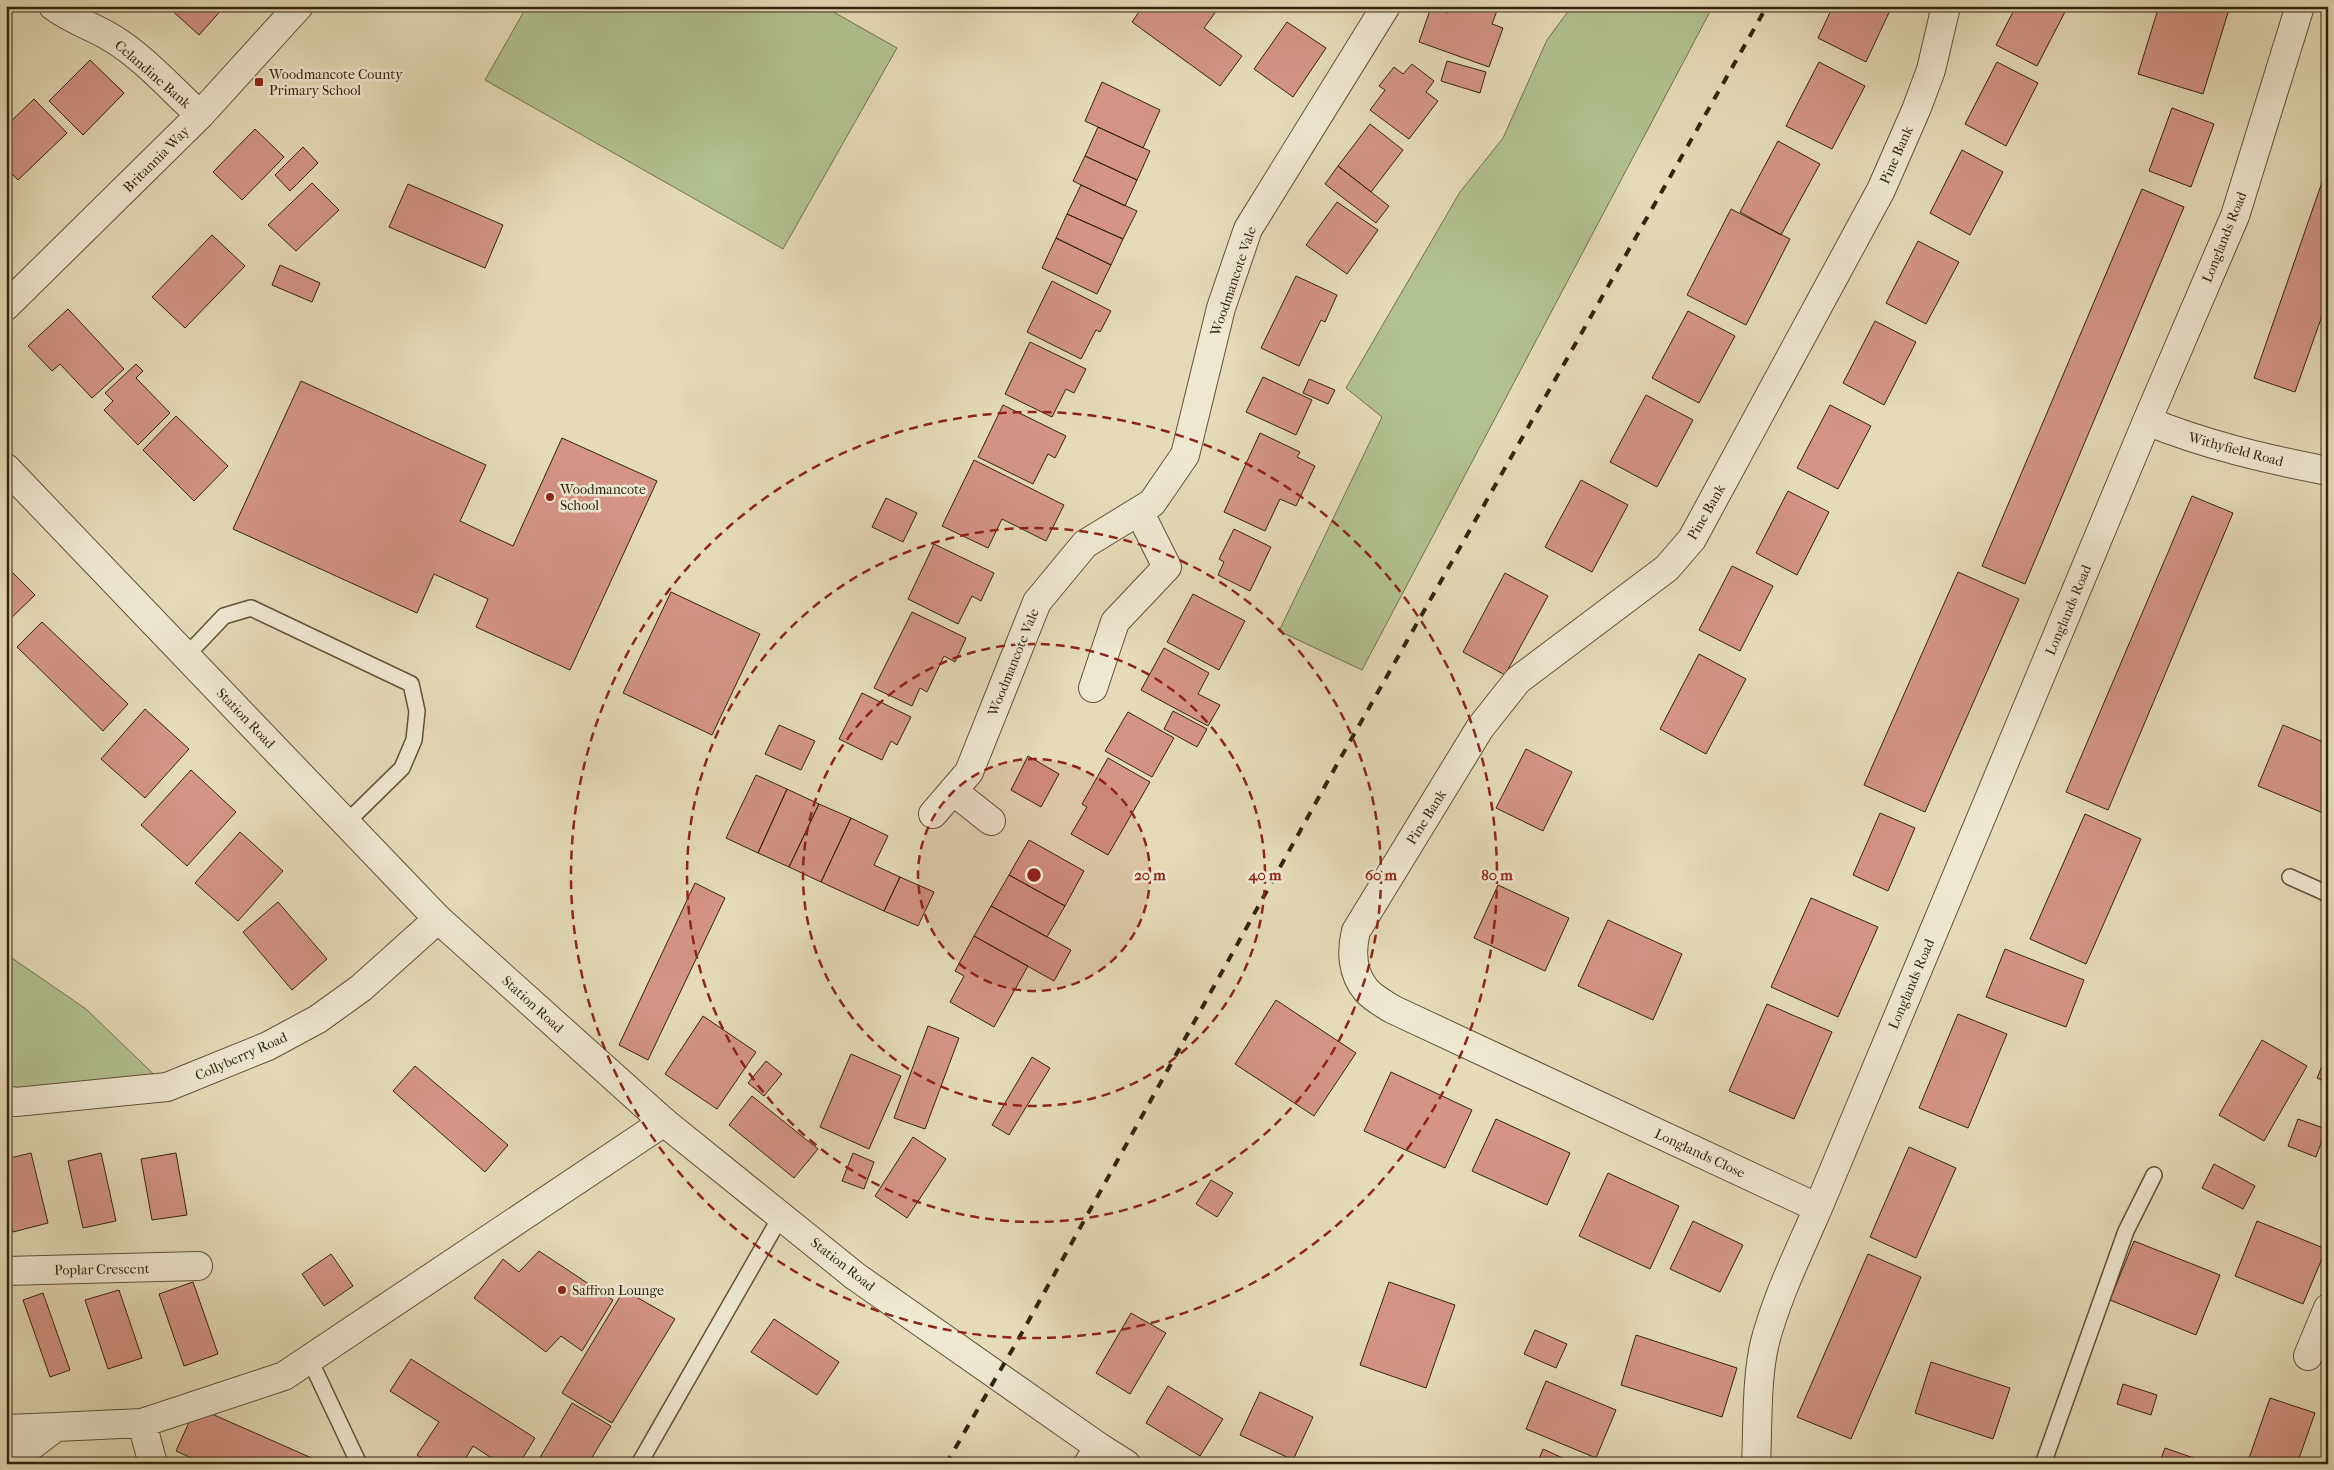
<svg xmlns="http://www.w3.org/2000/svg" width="2334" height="1470" font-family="'IM FELL French Canon',serif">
<rect width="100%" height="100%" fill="#e5dbb8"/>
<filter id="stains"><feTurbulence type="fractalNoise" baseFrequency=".004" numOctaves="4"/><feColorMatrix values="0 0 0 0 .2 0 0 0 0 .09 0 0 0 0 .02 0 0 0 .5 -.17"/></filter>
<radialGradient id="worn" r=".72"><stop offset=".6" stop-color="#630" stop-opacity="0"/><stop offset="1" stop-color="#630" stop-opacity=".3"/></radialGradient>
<!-- green -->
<path fill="#b2c190" stroke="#737250" d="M527,6H823L897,48L783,249L485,80Z
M1572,6H1713L1362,670L1279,631L1382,417L1346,388L1460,192L1503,138L1547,40Z
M6,954L86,1009L167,1087L6,1100Z"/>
<!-- building -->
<path fill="#d49486" stroke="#34240f" d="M167,6H225L199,35Z
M1143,6H1220L1204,28L1242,56L1220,86L1132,22Z
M1451,6L1498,8L1492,24L1503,28L1489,67L1419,42L1431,7L1448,13Z
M1833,6H1892L1866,62L1818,38Z
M2016,6H2068L2037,66L1996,45Z
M2159,6H2230L2203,94L2138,74Z
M1287,22L1326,48L1293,97L1254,69Z
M90,60L124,93L83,135L49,101Z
M1447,61L1486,72L1480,93L1441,81Z
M1819,62L1865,86L1832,149L1786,126Z
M1997,62L2038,83L2006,146L1965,124Z
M1412,64L1434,81L1426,92L1438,101L1409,139L1370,110L1385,90L1379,86L1394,67L1403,74Z
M1102,82L1160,110L1143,148L1085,121Z
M34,99L67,133L18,180L6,168V126Z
M2172,108L2214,124L2191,187L2149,171Z
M1370,124L1403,150L1371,192L1338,166Z
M1098,127L1150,151L1137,180L1085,156Z
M255,129L284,157L242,200L213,172Z
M1778,141L1820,164L1781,235L1740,212Z
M303,147L318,163L290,191L275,175Z
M1962,150L2003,172L1970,235L1930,213Z
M1085,156L1137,180L1125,206L1073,181Z
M2328,165V299L2295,392L2254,378Z
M1338,166L1389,206L1376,223L1325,184Z
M312,183L339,210L296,251L268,225Z
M408,184L503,225L485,268L389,227Z
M1081,185L1137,211L1123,239L1067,214Z
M2142,189L2184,207L2025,584L1982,566Z
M1337,202L1378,230L1347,274L1306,245Z
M1731,209L1790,239L1746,325L1687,295Z
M1067,214L1123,239L1111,265L1056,238Z
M212,235L245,266L185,328L152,297Z
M1056,238L1111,265L1097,294L1042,268Z
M1918,241L1959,262L1926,324L1886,303Z
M280,265L320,283L312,302L272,285Z
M1296,276L1337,295L1325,322L1321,320L1299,366L1261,348Z
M1052,281L1111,311L1100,332L1096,330L1081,359L1027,332Z
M68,309L124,369L92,398L60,364L52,371L28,346Z
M1688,311L1735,336L1699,403L1652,378Z
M1875,321L1916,342L1884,405L1843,383Z
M1030,342L1086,369L1074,393L1066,389L1052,417L1005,394Z
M136,364L143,371L136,378L170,413L138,445L104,410L113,401L105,393Z
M1263,377L1312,400L1296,435L1246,412Z
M1309,379L1335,390L1328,404L1303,393Z
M301,381L486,465L460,521L513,546L562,438L657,481L570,670L476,627L488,599L434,574L417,613L233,529Z
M1646,395L1693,420L1657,487L1610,462Z
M1003,405L1066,436L1055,458L1048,454L1033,484L978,457Z
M1830,405L1871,426L1838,489L1797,468Z
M176,416L228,466L194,501L143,450Z
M1260,433L1300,452L1297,457L1315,466L1296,506L1280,499L1265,531L1224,512Z
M974,460L1064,505L1046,541L1002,519L988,548L942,526Z
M1581,480L1628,505L1592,572L1545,547Z
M1788,491L1829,512L1797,575L1756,553Z
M2192,496L2233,513L2108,810L2066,792Z
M886,498L917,513L903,542L872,527Z
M1234,529L1271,547L1250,591L1218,575L1224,562L1219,559Z
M934,544L994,573L981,601L972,596L958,624L908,599Z
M6,566L35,595L6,623Z
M1732,566L1773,586L1740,651L1699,630Z
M1958,572L2019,599L1925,812L1864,785Z
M1505,573L1548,596L1505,675L1463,652Z
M671,592L760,634L712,735L623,693Z
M1193,594L1245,621L1219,670L1167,642Z
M912,612L966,638L955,662L944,656L927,692L920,688L912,706L874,688Z
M42,622L128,704L103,731L17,647Z
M1164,648L1209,673L1198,694L1220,705L1208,726L1141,690Z
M1699,654L1746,679L1706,754L1660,729Z
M862,693L911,717L897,745L891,741L882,760L839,739Z
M145,709L189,749L145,798L101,759Z
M1173,711L1207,729L1197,747L1164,729Z
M1128,712L1174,738L1152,777L1105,751Z
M779,725L815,741L801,770L765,754Z
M2283,725L2328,744V815L2258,786Z
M1526,749L1572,772L1543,831L1496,808Z
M1028,756L1059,774L1041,807L1011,790Z
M1108,758L1150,782L1108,855L1071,834L1087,807L1082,804Z
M191,770L236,812L187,866L141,825Z
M756,775L787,789L758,853L726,838Z
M787,789L819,804L789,867L758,853Z
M819,804L851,818L821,882L789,867Z
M1880,813L1915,828L1888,891L1853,875Z
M2085,814L2141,839L2086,964L2030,939Z
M851,818L888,836L874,865L900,877L884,911L821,882Z
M240,832L283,871L238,921L195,883Z
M1029,840L1084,871L1065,906L1009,875Z
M1009,875L1065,906L1047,937L991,906Z
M900,877L934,892L918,926L884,911Z
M695,883L725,898L648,1060L619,1045Z
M1498,885L1569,918L1545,971L1474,938Z
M1811,898L1878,927L1838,1017L1771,987Z
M278,902L327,959L292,990L243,932Z
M991,906L1071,950L1054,981L974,936Z
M1608,920L1682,954L1653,1020L1578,986Z
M974,936L1028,966L994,1027L950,1002L964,976L955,971Z
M2005,949L2084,980L2066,1027L1986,997Z
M1276,1000L1356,1053L1314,1116L1235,1064Z
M1767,1004L1832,1032L1794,1119L1729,1091Z
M1958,1014L2007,1034L1968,1128L1919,1108Z
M703,1016L756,1052L717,1109L665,1074Z
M928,1026L959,1038L925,1129L894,1118Z
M2262,1040L2307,1066L2264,1141L2219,1115Z
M2328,1052V1083L2317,1078Z
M851,1054L901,1076L869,1149L820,1127Z
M1032,1057L1050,1068L1009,1135L992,1125Z
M766,1061L782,1074L764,1096L748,1083Z
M415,1066L508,1145L485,1172L393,1091Z
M1391,1072L1472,1110L1445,1168L1364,1131Z
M752,1096L818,1149L794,1178L729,1125Z
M1496,1119L1570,1153L1547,1205L1472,1171Z
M2298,1119L2326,1129L2316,1157L2288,1146Z
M913,1137L946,1159L907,1218L875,1196Z
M1909,1147L1956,1168L1916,1258L1870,1237Z
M31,1153L48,1223L13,1232L6,1202V1159Z
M101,1153L116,1221L83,1228L68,1161Z
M176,1153L187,1215L152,1220L141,1159Z
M853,1153L874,1162L864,1189L842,1181Z
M2214,1164L2255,1186L2243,1209L2202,1188Z
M1608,1173L1679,1206L1650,1269L1579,1236Z
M1211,1180L1233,1193L1217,1217L1196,1204Z
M1693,1221L1743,1245L1720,1292L1670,1269Z
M2257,1221L2326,1249L2303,1304L2235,1276Z
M2134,1241L2220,1275L2196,1335L2110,1300Z
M539,1251L613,1300L582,1351L561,1336L546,1352L474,1298L503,1259L519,1272Z
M331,1254L353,1286L324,1306L302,1274Z
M1868,1254L1921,1277L1851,1439L1797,1417Z
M193,1282L218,1354L184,1366L159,1294Z
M1389,1282L1455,1305L1426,1388L1360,1365Z
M119,1290L142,1358L108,1369L85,1300Z
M624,1290L675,1319L612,1423L562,1393Z
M43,1293L70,1370L50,1377L23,1300Z
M1131,1313L1166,1333L1130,1394L1096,1373Z
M774,1319L839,1362L817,1395L751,1352Z
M1535,1330L1567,1344L1556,1368L1524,1354Z
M1636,1335L1737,1368L1722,1417L1621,1385Z
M411,1359L535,1438L519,1464H501L473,1446L462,1464H431L417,1455L439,1422L390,1391Z
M1931,1362L2010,1388L1993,1439L1915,1413Z
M1546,1381L1616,1410L1596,1458L1526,1429Z
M2123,1384L2157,1395L2151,1415L2117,1404Z
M1168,1386L1223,1419L1200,1456L1146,1423Z
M1260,1392L1313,1417L1293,1460L1240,1435Z
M2270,1398L2315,1413L2297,1464H2247Z
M572,1403L611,1426L588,1464H543L538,1461Z
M196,1407L314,1459L311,1464H205L176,1451Z
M2165,1448L2211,1464H2159Z
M1543,1449L1576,1464H1537Z"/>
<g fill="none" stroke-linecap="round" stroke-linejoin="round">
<defs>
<path id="service" d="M186,656L224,616L251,608L411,684L417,711L414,740L402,768L346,823
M2290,877L2328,894
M309,1358L359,1464
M639,1464L781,1216
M2043,1464L2126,1231L2154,1175"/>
<path id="minor" d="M53,6C71,20 92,26 110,37C144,57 171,89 200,115
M6,306L200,115L299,6
M2147,421C2206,445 2266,459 2328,471
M1093,688L1115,622L1167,567L1139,511
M953,791L991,821
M933,814L969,772L1037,602L1085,544L1152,503L1185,455L1221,308L1248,229L1386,6
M6,1100L16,1102L167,1087L268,1046L318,1019L361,988L438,919
M1818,1208L2147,421L2235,216L2300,6
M6,1271L198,1266
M2308,1356L2328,1308
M142,1423L153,1464
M6,1429L56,1427
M7,1464L56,1427L142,1423L284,1376L664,1122
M1088,1464L1099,1447
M1756,1464C1758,1427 1756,1378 1765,1342C1777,1296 1799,1252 1818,1208L1392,1009C1384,1004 1373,998 1366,990C1352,973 1351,951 1356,931L1480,728L1518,680L1667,568L1692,539L1881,190L1916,110L1931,70L1946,6"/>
<path id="tertiary" d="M6,468L438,919L664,1122L855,1276L1099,1447L1126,1464"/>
</defs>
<!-- service casing -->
<use href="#service" stroke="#605239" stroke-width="18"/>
<!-- minor casing -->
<use href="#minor" stroke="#605239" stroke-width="30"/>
<!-- tertiary casing -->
<use href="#tertiary" stroke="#605239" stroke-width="30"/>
<!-- service -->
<use href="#service" stroke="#eee8d1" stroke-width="15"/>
<!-- minor -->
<use href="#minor" stroke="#eee8d1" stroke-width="28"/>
<!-- tertiary -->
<use href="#tertiary" stroke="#eee8d1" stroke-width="28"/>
<!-- rail -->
<path stroke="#34240f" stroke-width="4" stroke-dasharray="9 9" stroke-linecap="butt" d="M946,1464L1019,1338L1340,759L1767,6"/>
</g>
<!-- distance rings -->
<circle cx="1034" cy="875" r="116" fill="#8f2418" fill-opacity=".12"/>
<g fill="none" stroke="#8f2418" stroke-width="2.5" stroke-dasharray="9 6">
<circle cx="1034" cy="875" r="116"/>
<circle cx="1034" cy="875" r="231"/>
<circle cx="1034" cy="875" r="347"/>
<circle cx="1034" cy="875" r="463"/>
</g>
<!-- markers -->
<g fill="#8f2418" stroke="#eee8d1" stroke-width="2">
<rect x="254" y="77" width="10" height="10" rx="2.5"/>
<circle cx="550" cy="497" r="5"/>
<circle cx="562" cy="1290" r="5"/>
</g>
<g text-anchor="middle" stroke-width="5" stroke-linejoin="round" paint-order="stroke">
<!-- street labels -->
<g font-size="14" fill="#34240f" stroke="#eee8d1">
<text transform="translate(153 74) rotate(41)" y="5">Celandine Bank</text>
<text transform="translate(1896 155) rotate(-66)" y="5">Pine Bank</text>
<text transform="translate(156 159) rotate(-45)" y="5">Britannia Way</text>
<text transform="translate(2224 237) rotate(-68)" y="5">Longlands Road</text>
<text transform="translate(1233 281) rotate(-71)" y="5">Woodmancote Vale</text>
<text transform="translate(2236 449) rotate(15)" y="5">Withyfield Road</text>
<text transform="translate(1706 512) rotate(-60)" y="5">Pine Bank</text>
<text transform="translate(2068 610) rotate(-67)" y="5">Longlands Road</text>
<text transform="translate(1013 662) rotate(-68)" y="5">Woodmancote Vale</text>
<text transform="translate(246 718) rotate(46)" y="5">Station Road</text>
<text transform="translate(1426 817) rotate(-58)" y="5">Pine Bank</text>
<text transform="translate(1911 984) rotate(-67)" y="5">Longlands Road</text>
<text transform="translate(533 1004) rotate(42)" y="5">Station Road</text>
<text transform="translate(241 1056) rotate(-24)" y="5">Collyberry Road</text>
<text transform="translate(1700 1153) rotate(25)" y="5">Longlands Close</text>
<text transform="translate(843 1264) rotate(38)" y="5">Station Road</text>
<text transform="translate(102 1269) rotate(-1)" y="5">Poplar Crescent</text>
</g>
<!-- poi labels -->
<g font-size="14" fill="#34240f" stroke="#eee8d1" text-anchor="start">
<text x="269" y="79">Woodmancote County<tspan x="269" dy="16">Primary School</tspan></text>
<text x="560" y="494">Woodmancote<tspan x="560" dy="16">School</tspan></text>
<text x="572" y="1295">Saffron Lounge</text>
</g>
</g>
<circle cx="1034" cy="875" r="8" fill="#8f2418" stroke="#eee8d1" stroke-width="2.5"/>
<g font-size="15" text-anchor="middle" font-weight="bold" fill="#8f2418" stroke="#eee8d1" stroke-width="5" stroke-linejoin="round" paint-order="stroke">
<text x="1150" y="880">20 m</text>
<text x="1265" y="880">40 m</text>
<text x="1381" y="880">60 m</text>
<text x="1497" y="880">80 m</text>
</g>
<!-- margin -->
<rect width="2334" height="1470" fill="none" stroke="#e5dbb8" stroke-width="25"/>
<rect x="8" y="8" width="2319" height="1455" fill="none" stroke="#34240f" stroke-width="2.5"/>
<rect x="12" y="12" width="2309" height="1445" fill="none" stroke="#34240f"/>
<rect width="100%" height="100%" filter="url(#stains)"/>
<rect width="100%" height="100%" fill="url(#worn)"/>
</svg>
